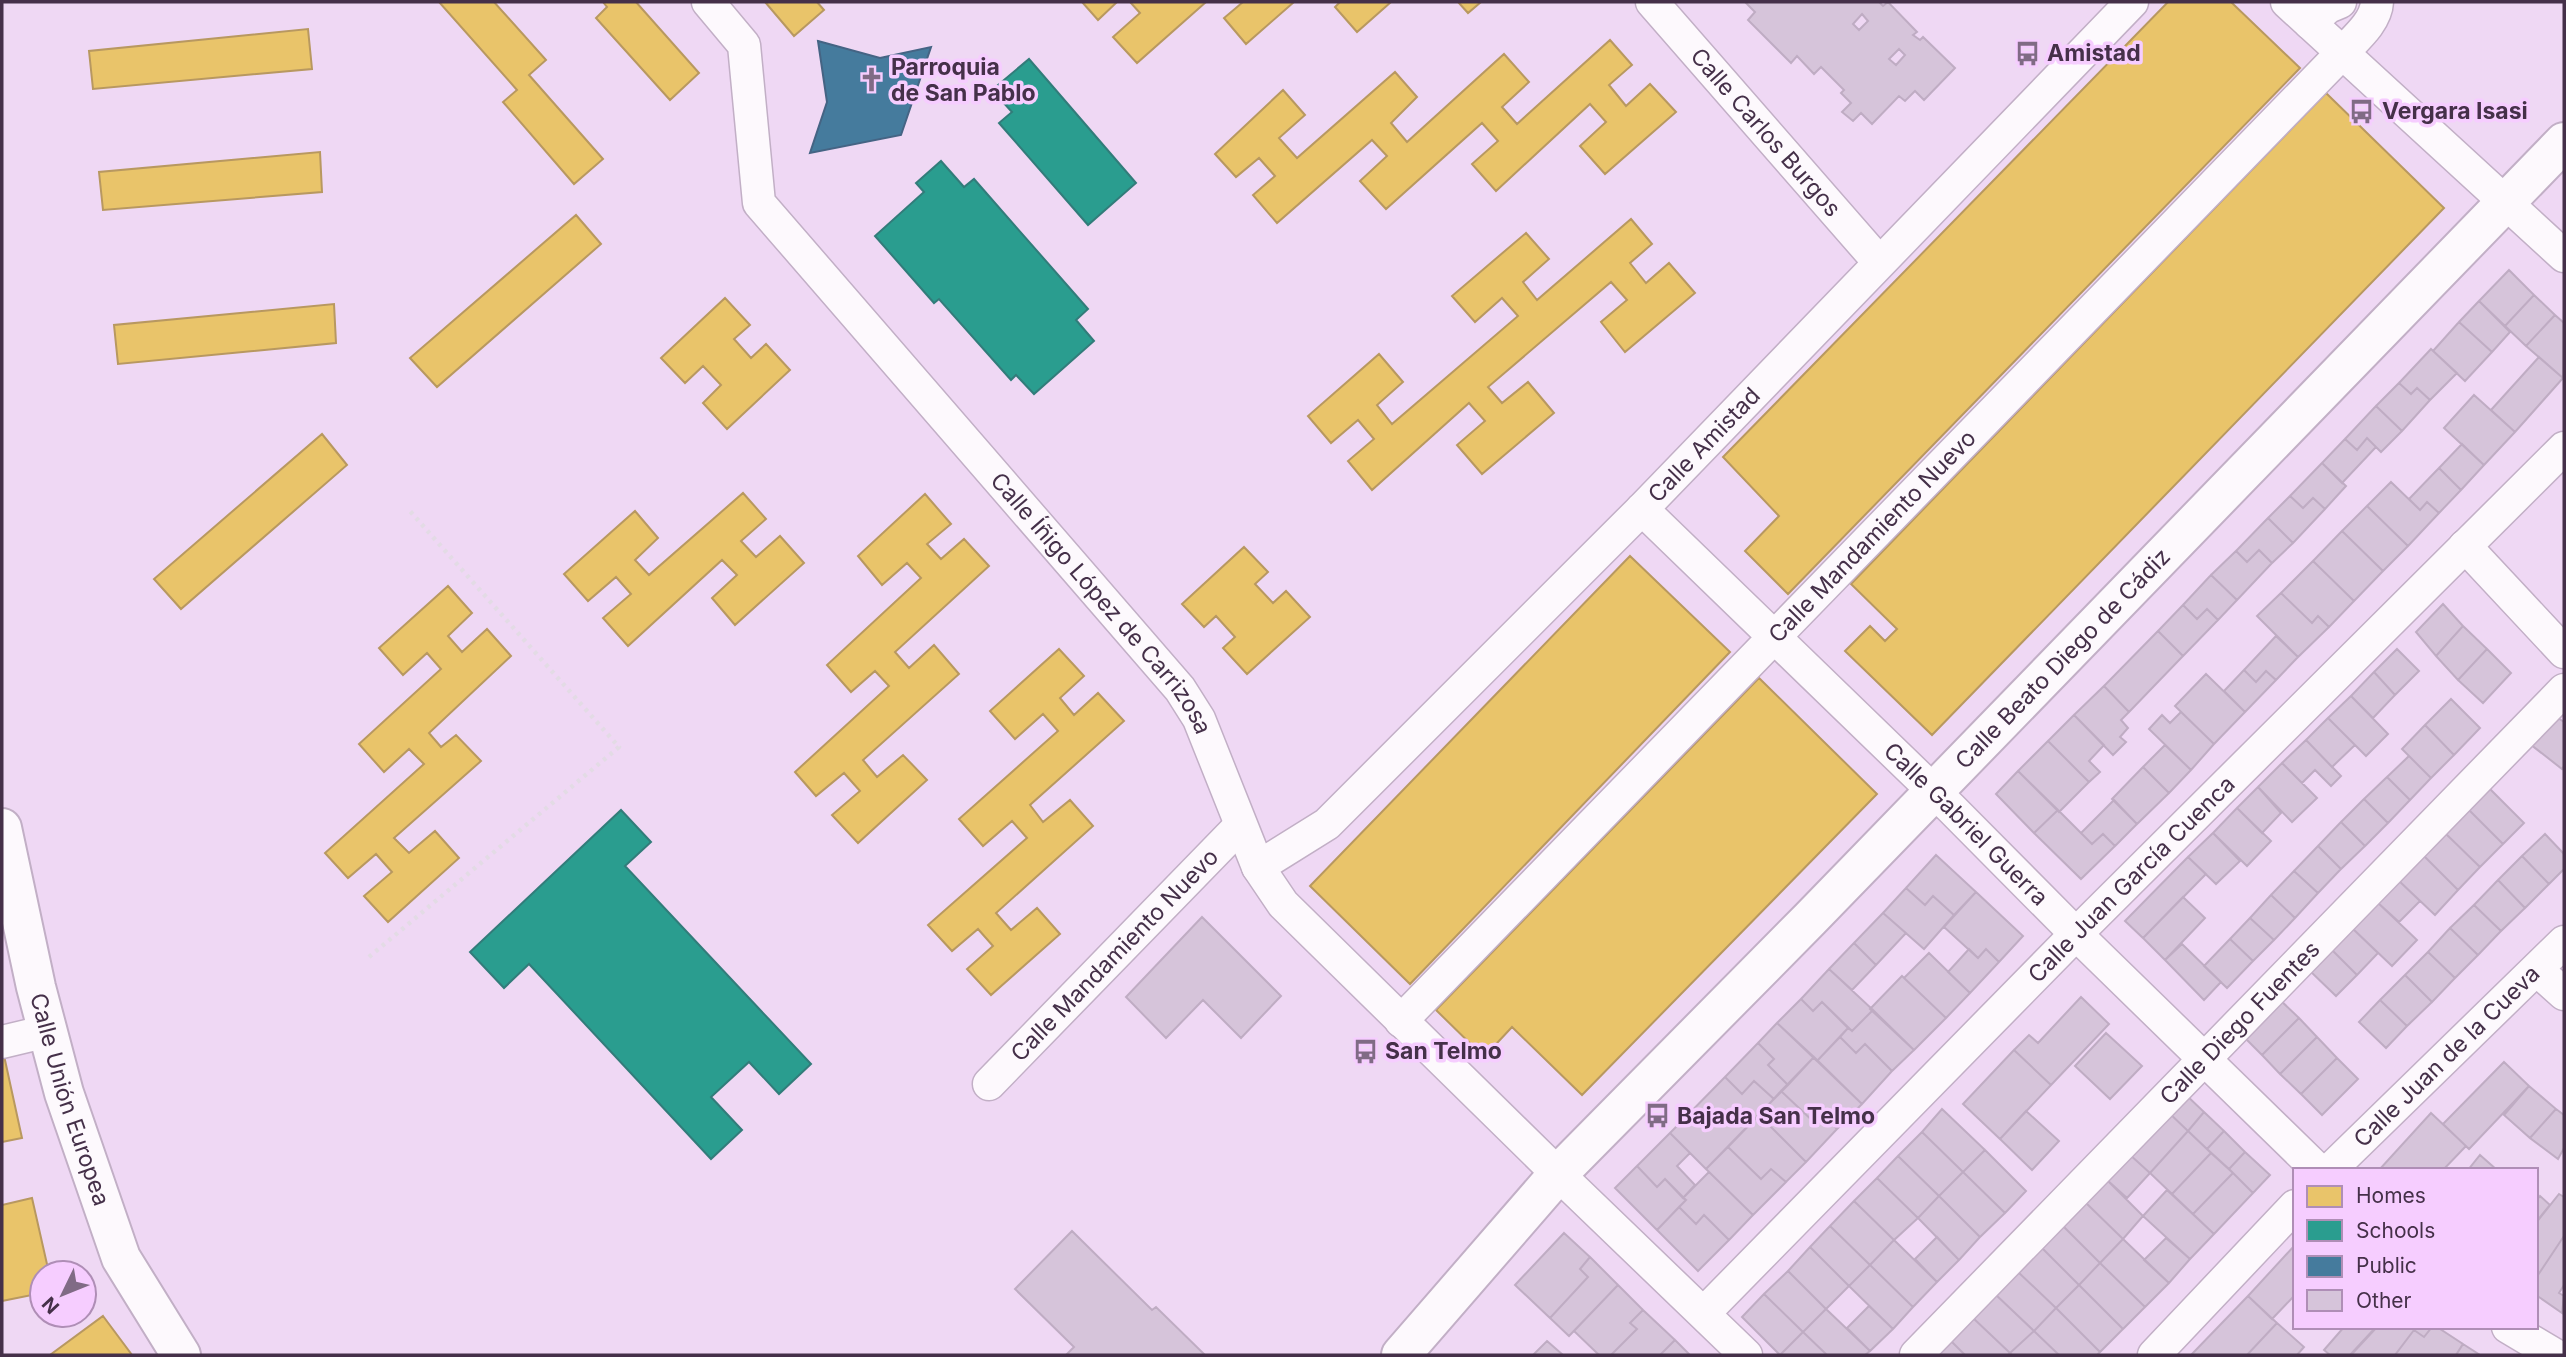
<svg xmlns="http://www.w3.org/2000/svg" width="2566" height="1357" font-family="Inter,sans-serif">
<rect width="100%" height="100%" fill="#efd8f4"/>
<!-- homes -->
<path fill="#e9c46a" stroke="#b89860" stroke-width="2" d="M439,2H494L546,60L529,75L603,159L574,184L503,102L517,90Z
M603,2H636L699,73L670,100L596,18L607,7Z
M765,2H817L824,10L794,36Z
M1082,2H1117L1098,20Z
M1130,2H1206L1137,63L1113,37L1140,13Z
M1243,2H1294L1246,44L1224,18Z
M1340,2H1391L1357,32L1335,7Z
M1458,2H1481L1468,13Z
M2168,2H2231L2300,68L1788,594L1745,551L1779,516L1723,457Z
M308,29L312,69L93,89L89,51Z
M1610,40L1632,65L1609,85L1626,106L1650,84L1676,112L1605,174L1580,146L1606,122L1590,104L1496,191L1472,164L1498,141L1482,123L1386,209L1360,181L1387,156L1372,140L1277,223L1253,195L1275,176L1259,158L1236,177L1215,154L1283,90L1305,115L1279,138L1297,158L1395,72L1417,97L1391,123L1407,142L1504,54L1529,82L1502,107L1517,124Z
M2326,93L2444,208L1932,735L1845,651L1870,626L1885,641L1897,629L1851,584Z
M320,152L322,192L103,210L99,172Z
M576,215L601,244L437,387L410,358Z
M1631,219L1652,244L1630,263L1646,283L1669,263L1695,293L1625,352L1601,322L1627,300L1611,282L1488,387L1502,403L1528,382L1554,413L1482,474L1457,445L1485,421L1469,403L1372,490L1348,461L1374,439L1358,420L1331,443L1308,416L1379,354L1403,382L1377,405L1392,424L1518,316L1502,298L1475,322L1452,296L1526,233L1549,259L1523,282L1537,300Z
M725,298L750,325L734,339L751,358L766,344L790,370L727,429L703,403L721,385L703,366L685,383L661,358Z
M334,304L336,343L118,364L114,325Z
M322,434L347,465L181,609L154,579Z
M743,493L766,519L741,541L756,557L780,536L804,563L735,625L712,598L737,575L722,560L628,646L603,618L631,594L616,577L588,601L564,574L635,511L658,538L635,560L649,575Z
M925,494L951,524L927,544L941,559L964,539L989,566L895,652L909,668L934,645L959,674L863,760L877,777L903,755L927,780L858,843L832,815L860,791L844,773L816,796L795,772L889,686L875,671L851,692L827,665L921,578L907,563L882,585L858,556Z
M1244,547L1268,572L1255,584L1273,603L1286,591L1310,617L1247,674L1223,648L1235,637L1216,616L1204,627L1182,604Z
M1630,556L1730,652L1410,984L1310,886Z
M448,586L472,613L448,636L462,652L487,629L511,656L429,733L441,747L456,735L481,761L394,838L409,853L435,831L459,858L388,922L364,896L392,872L376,854L348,878L325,853L424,764L409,749L384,772L359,744L441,669L427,653L403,675L379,648Z
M1059,649L1084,676L1060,698L1074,715L1098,693L1124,721L1030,805L1043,822L1070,800L1093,826L996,913L1011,930L1037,908L1060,934L991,995L967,969L993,946L978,929L952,951L928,925L1027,838L1012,821L983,846L959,819L1058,731L1043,714L1015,739L990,711Z
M1759,678L1877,794L1582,1095L1512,1027L1484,1057L1436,1010Z
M3,1051L22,1138L2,1142V1052Z
M32,1198L49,1273H42V1293L2,1301V1205Z
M103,1316L132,1355H50Z"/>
<!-- schools -->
<path fill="#2a9d8f" stroke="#327c7a" stroke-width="2" d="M1029,59L1136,183L1088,225L999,123L1012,112L992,90Z
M941,161L964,187L974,179L1088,309L1076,320L1094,341L1034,394L1016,375L1011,380L939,299L934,303L875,236L924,192L916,183Z
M621,810L651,842L625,866L811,1064L779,1094L749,1062L711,1097L742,1130L711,1159L529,964L504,988L470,952Z"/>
<!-- public -->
<path fill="#457b9d" stroke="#456484" stroke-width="2" d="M818,41L880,58L931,47L901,135L810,153L827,102Z"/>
<!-- building -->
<path fill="#d6c4da" stroke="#bfacc3" stroke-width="2" fill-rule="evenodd" d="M1745,2H1879L1883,6L1888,2L1917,32L1913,35L1920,40L1923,37L1955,68L1924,100L1915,91L1905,101L1899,96L1872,124L1861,113L1853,121L1842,112L1851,103L1841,93L1844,90L1821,67L1814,74L1797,56L1791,63L1748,20L1755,12ZM1862,14L1868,21L1859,30L1853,24ZM1899,49L1905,55L1896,65L1889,59Z
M2509,270L2534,295L2505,326L2479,301Z
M2534,295L2555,315L2526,346L2505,326Z
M2479,301L2510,332L2492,352L2459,322Z
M2555,315L2564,323L2563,378L2526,346Z
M2459,322L2492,352L2465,381L2433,351Z
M2431,349L2457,373L2430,400L2417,388L2411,394L2399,383Z
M2539,357L2563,378L2515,432L2491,410Z
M2399,383L2411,394L2417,388L2430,400L2402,431L2376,406Z
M2474,395L2515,432L2484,465L2444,428Z
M2376,406L2402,431L2381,452L2367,438L2357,450L2345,439Z
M2367,438L2376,447L2342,483L2322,463L2345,439L2357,450Z
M2462,444L2484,465L2461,490L2439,468Z
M2322,463L2346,486L2325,509L2313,498L2303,508L2290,496Z
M2439,468L2461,490L2439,513L2427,502L2420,510L2409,499Z
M2391,482L2420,510L2427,502L2439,513L2408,546L2367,506Z
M2290,496L2303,508L2313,498L2325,509L2293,543L2268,518Z
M2367,506L2408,546L2383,571L2342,531Z
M2268,518L2293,543L2272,563L2259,550L2247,562L2236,551Z
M2342,531L2383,571L2354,601L2313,561Z
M2259,550L2272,563L2237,600L2211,575L2236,551L2247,562Z
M2313,561L2354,601L2329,627L2318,616L2312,623L2281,593Z
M2211,575L2237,600L2218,620L2207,609L2197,619L2183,605Z
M2281,593L2312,623L2318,616L2329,627L2298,657L2257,616Z
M2443,604L2463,626L2436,656L2416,632Z
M2183,605L2197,619L2207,609L2218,620L2183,656L2158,631Z
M2463,626L2487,649L2458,680L2436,656Z
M2158,631L2183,656L2129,712L2104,686Z
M2276,636L2298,657L2276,680L2266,671L2256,682L2244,670Z
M2397,649L2419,671L2395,695L2374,672Z
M2487,649L2511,673L2483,703L2458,680Z
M2244,670L2256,682L2266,671L2276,680L2245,712L2224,691Z
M2374,672L2395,695L2373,718L2351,696Z
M2206,674L2245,712L2214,744L2175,706Z
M2104,686L2129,712L2121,720L2128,728L2120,737L2126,742L2113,755L2074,715Z
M2351,696L2388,734L2366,756L2328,718Z
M2451,699L2480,728L2454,755L2425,725Z
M2181,712L2214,744L2191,770L2149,729L2162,715L2170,723Z
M2074,715L2104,745L2089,761L2100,772L2089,782L2048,741Z
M2555,716L2564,722V766L2562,769L2530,744Z
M2328,718L2355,745L2332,767L2306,740Z
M2425,725L2454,755L2431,778L2402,749Z
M2306,740L2341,776L2331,786L2315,770L2302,783L2282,763Z
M2048,741L2089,782L2059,812L2018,771Z
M2165,745L2191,770L2169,793L2143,767Z
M2409,756L2431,778L2410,800L2387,777Z
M2282,763L2317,798L2292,822L2258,787Z
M2143,767L2169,793L2137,824L2112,799Z
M2018,771L2058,810L2034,833L1996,794Z
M2387,777L2410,800L2388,823L2364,799Z
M2258,787L2281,813L2262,833L2237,808Z
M2488,787L2524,823L2503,844L2467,808Z
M2364,799L2388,823L2365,846L2341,822Z
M2114,800L2137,824L2115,846L2103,834L2092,844L2081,833Z
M2237,808L2271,841L2247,866L2213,833Z
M2467,808L2503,844L2480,867L2444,832Z
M2058,810L2092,844L2103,834L2115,846L2081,879L2034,833Z
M2341,822L2365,846L2341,869L2318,846Z
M2444,832L2480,867L2458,890L2422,854Z
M2213,833L2240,861L2216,884L2188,857Z
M2545,834L2564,854V869L2549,884L2522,856Z
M2318,846L2341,869L2318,893L2294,871Z
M2422,854L2458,890L2435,915L2397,879Z
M1936,855L1976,892L1954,915L1933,896L1925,905L1906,888Z
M2522,856L2549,884L2525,908L2498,880Z
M2188,857L2206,874L2143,938L2125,921Z
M2294,871L2318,893L2295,918L2271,895Z
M2397,879L2420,901L2399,922L2376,901Z
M2498,880L2525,908L2501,931L2474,905Z
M1906,888L1925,905L1933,896L1954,915L1924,949L1883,913Z
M1976,892L2023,936L1999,962L1986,949L1978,958L1944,927Z
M2271,895L2295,918L2274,940L2250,918Z
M2183,897L2205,918L2165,960L2143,938Z
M2376,901L2417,940L2392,966L2351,927Z
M2474,905L2501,931L2478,955L2450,928Z
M1883,913L1906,933L1876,965L1854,943Z
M1202,917L1281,996L1241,1038L1203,1000L1166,1038L1126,997Z
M2250,918L2274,940L2253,961L2230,939Z
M2351,927L2378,953L2357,975L2330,948Z
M2450,928L2478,955L2455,978L2428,952Z
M2230,939L2253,961L2227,988L2204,966Z
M1854,943L1876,965L1852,990L1829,969Z
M2182,944L2221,982L2204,1000L2165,960Z
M2330,948L2357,975L2336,996L2309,970Z
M1969,949L1978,958L1986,949L1999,962L1970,993L1948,972Z
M2428,952L2455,978L2432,1002L2405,975Z
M1929,953L1970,993L1946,1018L1904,978Z
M1829,969L1873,1010L1852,1031L1822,1002L1813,1011L1801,999Z
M2405,975L2432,1002L2407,1026L2380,1000Z
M1902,976L1946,1018L1914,1050L1870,1009Z
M2081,997L2109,1024L2051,1085L2014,1050L2029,1035L2038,1043Z
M2277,997L2299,1018L2262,1055L2240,1033Z
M1801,999L1813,1011L1822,1002L1848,1028L1817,1061L1777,1023Z
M2380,1000L2407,1026L2386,1048L2359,1022Z
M1873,1010L1914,1050L1892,1071L1865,1044L1856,1053L1840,1037L1848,1028L1852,1031Z
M2299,1018L2317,1037L2280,1074L2262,1055Z
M1777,1023L1814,1057L1788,1085L1768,1065L1774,1059L1758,1043Z
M2106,1033L2142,1066L2110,1099L2075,1066Z
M1840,1037L1856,1053L1865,1044L1892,1071L1862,1104L1817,1061Z
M2317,1037L2337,1058L2301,1094L2280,1074Z
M1758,1043L1774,1059L1768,1065L1788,1085L1774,1099L1754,1081L1742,1094L1725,1077Z
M2014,1050L2051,1085L2000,1139L1963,1104Z
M1814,1057L1862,1104L1837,1129L1824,1116L1817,1125L1781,1091Z
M2337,1058L2358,1079L2322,1115L2301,1094Z
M2504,1062L2529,1086L2469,1149L2443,1124Z
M1725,1077L1742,1094L1754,1081L1774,1099L1706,1169L1670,1133Z
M2529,1086L2556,1109L2530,1138L2504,1115Z
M1781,1091L1817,1125L1824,1116L1837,1129L1806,1162L1759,1115Z
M2184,1093L2204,1112L2188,1131L2167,1111Z
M1942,1109L1985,1150L1963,1172L1922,1132Z
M2556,1109L2564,1115V1148L2558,1159L2530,1138Z
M2026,1111L2059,1141L2032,1170L2000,1139Z
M2167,1111L2188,1131L2150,1173L2129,1154Z
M2204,1112L2224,1131L2207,1149L2188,1131Z
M2431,1113L2466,1146L2443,1170H2379Z
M1759,1115L1806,1162L1786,1182L1771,1169L1761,1179L1728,1147Z
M2188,1131L2211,1153L2172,1194L2150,1173Z
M2224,1131L2245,1152L2229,1169L2207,1149Z
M1922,1132L1963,1172L1939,1196L1898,1156Z
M1670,1133L1690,1153L1677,1166L1695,1185L1683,1198L1665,1179L1657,1187L1637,1166Z
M1728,1147L1761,1179L1771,1169L1786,1182L1753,1215L1706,1169Z
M1985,1150L2026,1191L2005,1213L1963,1172Z
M2245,1152L2270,1175L2253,1193L2229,1169Z
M2211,1153L2233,1173L2193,1214L2172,1194Z
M2129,1154L2150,1173L2127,1198L2106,1179Z
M2480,1155L2497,1170H2468Z
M1898,1156L1939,1196L1918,1218L1877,1178Z
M1637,1166L1657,1187L1665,1179L1686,1200L1657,1230L1615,1188Z
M1709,1172L1753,1215L1729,1240L1704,1215L1696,1224L1679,1207L1686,1200L1683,1198Z
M1963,1172L2005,1213L1980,1237L1939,1196Z
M2233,1173L2253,1193L2214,1234L2193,1214Z
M1877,1178L1918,1218L1894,1240L1854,1201Z
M2106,1179L2143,1216L2123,1239L2085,1202Z
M2167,1190L2214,1234L2190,1259L2143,1216Z
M2559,1194L2564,1197V1236L2536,1278V1223Z
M1939,1196L1980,1237L1959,1260L1918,1218Z
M2540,1196L2550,1205L2536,1222V1201Z
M1854,1201L1894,1240L1870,1265L1830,1226Z
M2085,1202L2123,1239L2100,1263L2062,1225Z
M1679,1207L1696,1224L1704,1215L1729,1240L1698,1271L1657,1230Z
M2062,1225L2100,1263L2079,1285L2041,1247Z
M1830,1226L1870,1265L1849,1286L1810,1247Z
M1072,1231L1152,1310L1156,1307L1205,1355H1066L1074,1347L1015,1289Z
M1564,1233L1590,1257L1580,1269L1588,1277L1550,1318L1515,1285Z
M2564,1236V1285L2559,1293L2564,1296L2562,1313L2536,1295V1278Z
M1937,1237L1959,1260L1937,1282L1915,1259Z
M2166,1238L2190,1259L2169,1283L2144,1260Z
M2123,1239L2169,1283L2145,1307L2100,1263Z
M1894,1240L1937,1282L1913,1307L1870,1265Z
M2295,1245V1295L2272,1319L2248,1296Z
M1810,1247L1849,1286L1826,1309L1788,1271Z
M2041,1247L2079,1285L2056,1308L2017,1271Z
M1590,1257L1618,1285L1569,1336L1550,1318L1588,1277L1580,1269Z
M2100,1263L2145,1307L2123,1329L2079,1285Z
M1870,1265L1913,1307L1893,1329L1849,1286Z
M1788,1271L1826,1309L1803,1332L1764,1294Z
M2017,1271L2056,1308L2034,1331L1995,1294Z
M1618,1285L1643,1310L1630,1323L1637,1329L1611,1355H1599L1574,1331Z
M2079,1285L2123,1329L2100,1352L2056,1308Z
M1764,1294L1803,1332L1780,1355L1742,1317Z
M1995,1294L2034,1331L2010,1353L1972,1317Z
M2248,1296L2277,1323L2247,1355H2191Z
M1869,1306L1893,1329L1870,1351L1847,1328Z
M2056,1308L2100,1352L2097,1355H2059L2034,1331Z
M1826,1309L1870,1351L1865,1355H1827L1803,1332Z
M1643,1310L1675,1340L1660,1355H1611L1637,1329L1630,1323Z
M1972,1317L2010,1353L2008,1355H1965L1950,1340Z
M2277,1323L2304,1347L2297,1355H2247Z
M2344,1327H2376L2350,1355H2330L2324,1350Z
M2377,1327H2432L2424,1337L2414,1330L2395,1355H2351Z
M2432,1327H2437L2463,1344L2456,1355H2395L2414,1330L2424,1337Z
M2034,1331L2059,1355H2012L2010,1353Z
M1803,1332L1827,1355H1780Z
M1675,1340L1690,1355H1660Z
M1950,1340L1965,1355H1935Z
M1547,1341L1563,1355H1533Z
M2463,1344L2480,1355H2456Z"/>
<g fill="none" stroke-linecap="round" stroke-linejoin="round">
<defs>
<g id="minor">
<path id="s1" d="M708,2L744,45L759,203L1180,689L1199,719L1258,867L1283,904L1558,1174L1746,1355"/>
<path id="s2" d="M1652,2L1879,262"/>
<path d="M2287,2L2564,256"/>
<path d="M2310,23L2328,7L2340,2"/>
<path id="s3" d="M1642,509L1951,808L2076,934L2318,1170"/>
<path d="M2465,546L2564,652"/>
<path id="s4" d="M1258,867L1327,824L1642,509L2132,2"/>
<path d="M2537,970L2564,994"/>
<path id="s5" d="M1401,1021L2342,53C2355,39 2376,22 2377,2"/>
<path d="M2,1042L48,1031"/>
<path id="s6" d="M989,1084L1240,826"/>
<path id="s7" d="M2330,1170L2564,942"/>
<path id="s8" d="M1704,1313L2076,934L2564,448"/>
<path d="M2508,1327L2555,1355"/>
<path id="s9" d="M1916,1355L2564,690"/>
<path d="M2154,1355L2295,1206"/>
</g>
<g id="tertiary">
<path id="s10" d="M2,828L36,987L64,1093L121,1258L181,1355"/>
<path id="s11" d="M1401,1355L1558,1174L1810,919L2564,142"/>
</g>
</defs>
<!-- minor casing -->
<use href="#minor" stroke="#c2afc6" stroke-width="35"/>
<!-- tertiary casing -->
<use href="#tertiary" stroke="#c2afc6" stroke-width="42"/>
<!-- path -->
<path stroke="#e3dbe5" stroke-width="4.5" stroke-dasharray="3.5 5" stroke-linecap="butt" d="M369,957L619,747L409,510"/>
<!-- minor -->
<use href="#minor" stroke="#fdf9fd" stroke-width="32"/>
<!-- tertiary -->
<use href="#tertiary" stroke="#fdf9fd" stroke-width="38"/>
</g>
<!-- icons -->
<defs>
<symbol id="bus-bare" viewBox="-9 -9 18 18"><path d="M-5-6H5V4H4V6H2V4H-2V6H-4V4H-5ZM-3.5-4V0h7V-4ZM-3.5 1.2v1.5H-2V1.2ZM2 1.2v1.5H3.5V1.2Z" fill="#806b85" stroke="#f6cdff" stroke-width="2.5" paint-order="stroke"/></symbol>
<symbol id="church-bare" viewBox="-9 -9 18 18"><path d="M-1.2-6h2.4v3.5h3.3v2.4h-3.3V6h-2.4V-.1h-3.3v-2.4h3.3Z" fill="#806b85" stroke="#f6cdff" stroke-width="2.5" paint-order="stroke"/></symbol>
</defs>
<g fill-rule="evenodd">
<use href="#bus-bare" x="2010" y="36" width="35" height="35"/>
<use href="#church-bare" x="854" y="62" width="35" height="35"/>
<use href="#bus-bare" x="2344" y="94" width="35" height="35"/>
<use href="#bus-bare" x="1348" y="1034" width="35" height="35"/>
<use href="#bus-bare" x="1640" y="1098" width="35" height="35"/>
</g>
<g text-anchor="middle" stroke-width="7" stroke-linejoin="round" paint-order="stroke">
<!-- poi labels -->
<g font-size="23" font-weight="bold" fill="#453049" stroke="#f6cdff" text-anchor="start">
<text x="2047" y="61">Amistad</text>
<text x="891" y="75">Parroquia<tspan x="891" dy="26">de San Pablo</tspan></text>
<text x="2382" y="119">Vergara Isasi</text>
<text x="1385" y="1059">San Telmo</text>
<text x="1677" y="1124">Bajada San Telmo</text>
</g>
<!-- street labels -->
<g font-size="23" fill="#453049" stroke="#f6cdff">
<text dy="8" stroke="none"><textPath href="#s2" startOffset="173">Calle Carlos Burgos</textPath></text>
<text dy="8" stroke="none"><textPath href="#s4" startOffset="616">Calle Amistad</textPath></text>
<text dy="8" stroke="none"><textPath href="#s5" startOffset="676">Calle Mandamiento Nuevo</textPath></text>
<text dy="8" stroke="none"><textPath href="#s1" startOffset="742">Calle Íñigo López de Carrizosa</textPath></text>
<text dy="8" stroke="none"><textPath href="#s11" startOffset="961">Calle Beato Diego de Cádiz</textPath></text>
<text dy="8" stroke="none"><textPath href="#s3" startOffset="452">Calle Gabriel Guerra</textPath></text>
<text dy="8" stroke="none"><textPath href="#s8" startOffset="609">Calle Juan García Cuenca</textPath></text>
<text dy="8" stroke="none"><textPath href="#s6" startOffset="180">Calle Mandamiento Nuevo</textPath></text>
<text dy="8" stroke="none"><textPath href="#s9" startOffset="464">Calle Diego Fuentes</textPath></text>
<text dy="8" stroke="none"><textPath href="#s7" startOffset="163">Calle Juan de la Cueva</textPath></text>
<text dy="8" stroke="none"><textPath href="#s10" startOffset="280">Calle Unión Europea</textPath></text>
</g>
</g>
<!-- border -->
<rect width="2566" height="1357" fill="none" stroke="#453049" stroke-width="7"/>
<!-- legend -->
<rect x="2293" y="1168" width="245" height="161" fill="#f6cdff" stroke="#af8eb6" stroke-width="2"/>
<rect x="2307" y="1186" width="35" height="21" fill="#e9c46a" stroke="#af8eb6" stroke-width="2"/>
<text x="2356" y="1203" font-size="21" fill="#453049">Homes</text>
<rect x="2307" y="1220" width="35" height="21" fill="#2a9d8f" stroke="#af8eb6" stroke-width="2"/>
<text x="2356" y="1238" font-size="21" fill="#453049">Schools</text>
<rect x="2307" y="1256" width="35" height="21" fill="#457b9d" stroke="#af8eb6" stroke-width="2"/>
<text x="2356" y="1273" font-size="21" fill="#453049">Public</text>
<rect x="2307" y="1290" width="35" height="21" fill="#d6c4da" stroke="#af8eb6" stroke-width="2"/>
<text x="2356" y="1308" font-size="21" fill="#453049">Other</text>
<!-- north arrow -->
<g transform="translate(63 1294) rotate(227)"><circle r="33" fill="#f6cdff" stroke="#af8eb6" stroke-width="2"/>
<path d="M0-5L12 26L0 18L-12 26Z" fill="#806b85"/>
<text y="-10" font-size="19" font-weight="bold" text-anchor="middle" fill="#453049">N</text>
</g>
</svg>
